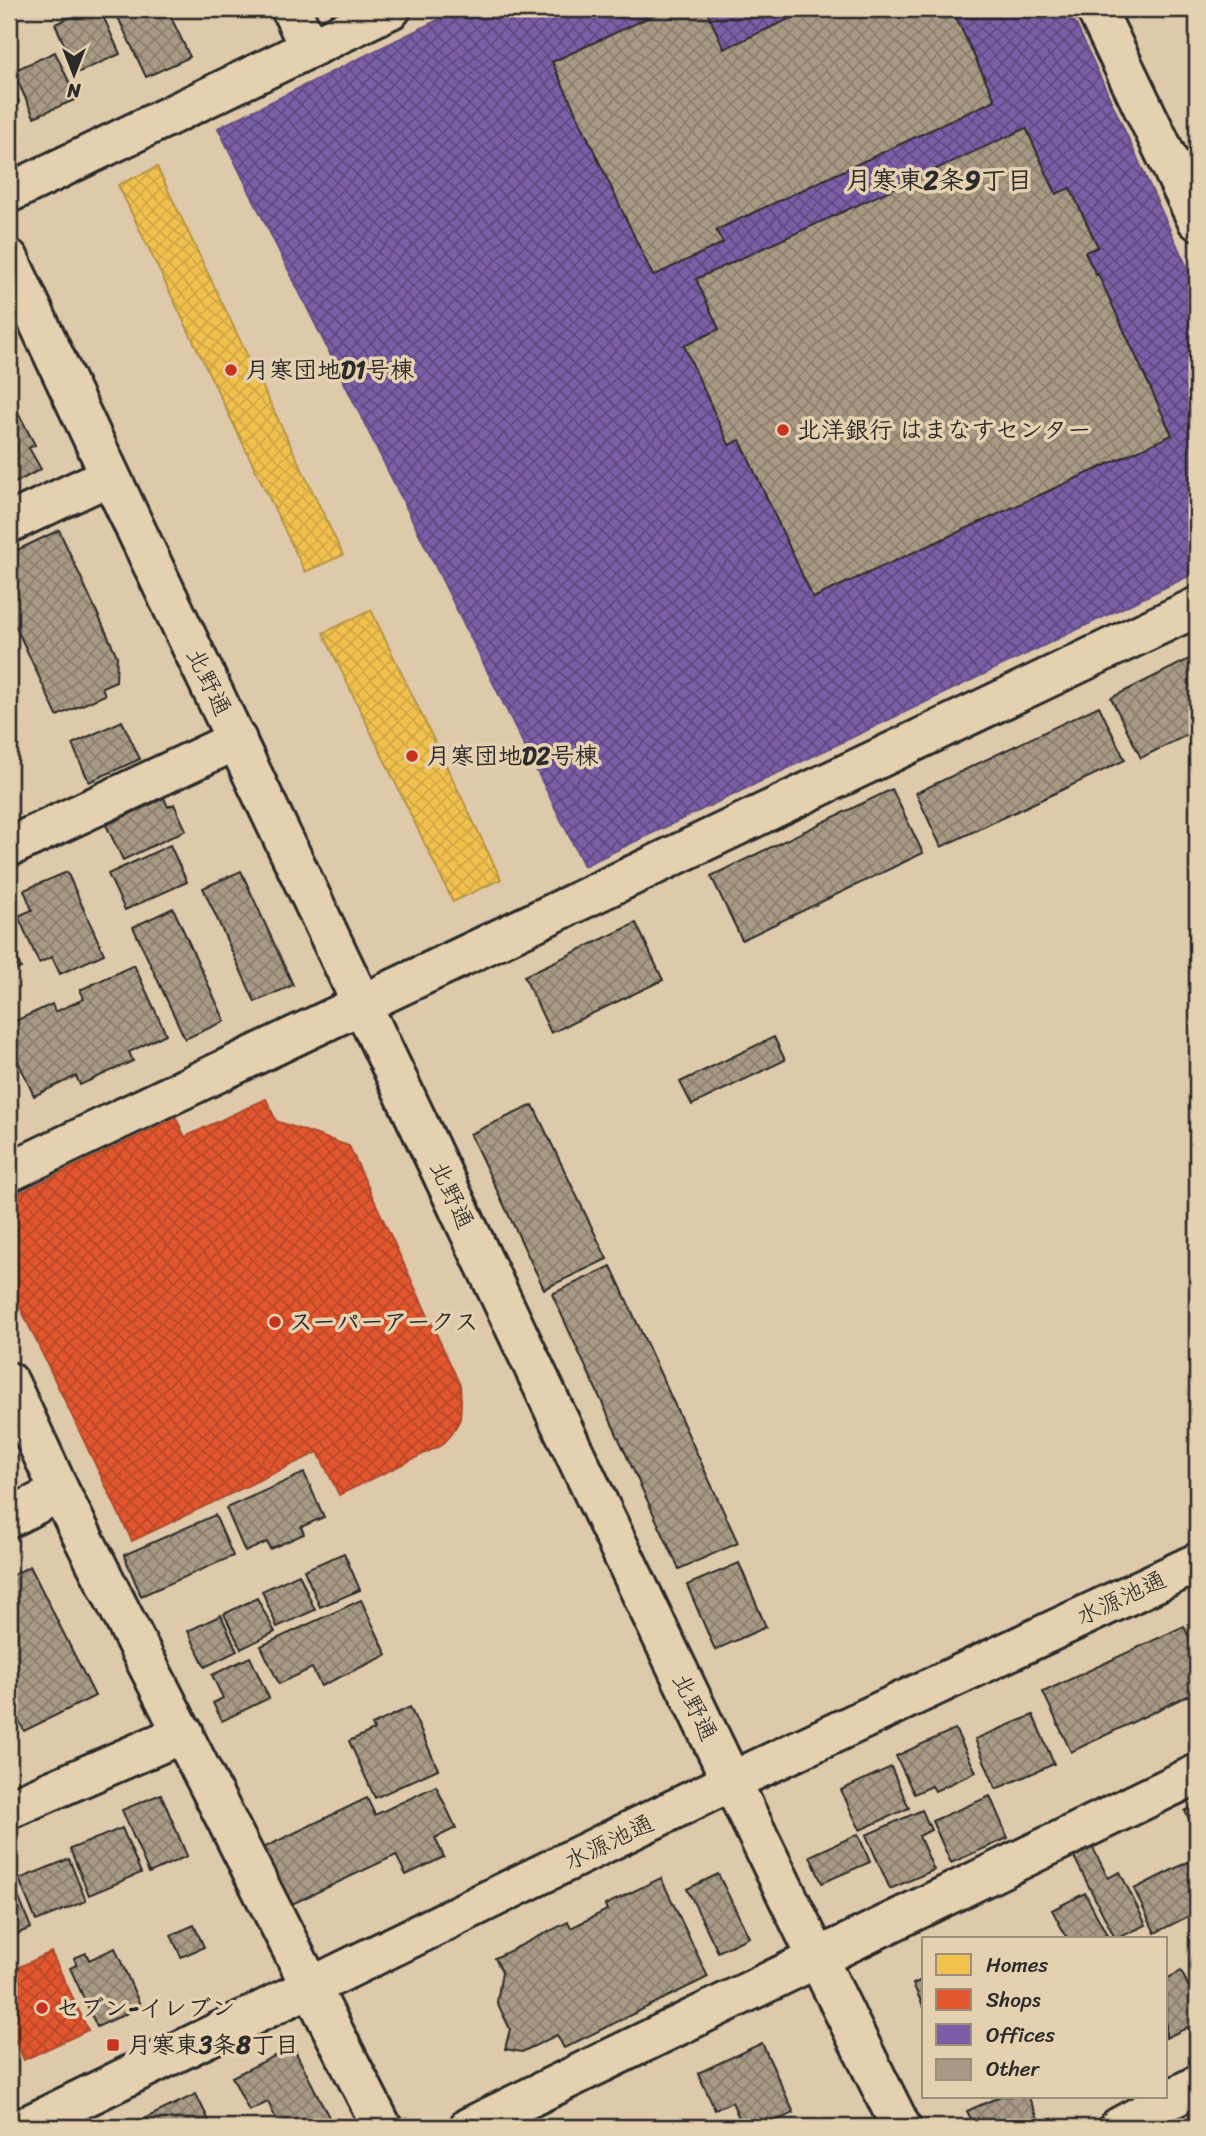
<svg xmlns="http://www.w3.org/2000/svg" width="1206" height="2136" font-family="Sriracha,'Klee One',sans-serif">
<defs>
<pattern id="homes-cross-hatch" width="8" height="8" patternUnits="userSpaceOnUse" patternTransform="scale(1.75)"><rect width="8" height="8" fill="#f2c14e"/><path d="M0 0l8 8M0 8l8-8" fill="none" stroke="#d0a644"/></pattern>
<pattern id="shops-cross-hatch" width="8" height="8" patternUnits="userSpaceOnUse" patternTransform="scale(1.75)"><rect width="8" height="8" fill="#e4572e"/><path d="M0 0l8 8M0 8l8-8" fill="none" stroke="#b94827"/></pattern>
<pattern id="offices-cross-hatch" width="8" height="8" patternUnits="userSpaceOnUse" patternTransform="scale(1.75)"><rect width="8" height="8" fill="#7b5ea7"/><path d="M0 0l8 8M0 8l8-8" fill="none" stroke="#604a80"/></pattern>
<pattern id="building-cross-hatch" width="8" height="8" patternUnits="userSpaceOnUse" patternTransform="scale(1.75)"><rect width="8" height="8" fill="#a99a85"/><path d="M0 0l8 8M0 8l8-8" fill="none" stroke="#8a7e6d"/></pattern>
</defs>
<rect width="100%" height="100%" fill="#dec9aa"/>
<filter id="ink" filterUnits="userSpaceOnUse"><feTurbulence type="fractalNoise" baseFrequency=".0143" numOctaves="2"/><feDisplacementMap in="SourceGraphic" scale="14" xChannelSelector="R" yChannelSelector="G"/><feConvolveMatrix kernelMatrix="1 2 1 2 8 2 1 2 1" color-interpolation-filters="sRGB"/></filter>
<g filter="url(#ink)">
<!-- homes -->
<path fill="url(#homes-cross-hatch)" stroke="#b69444" stroke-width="2" d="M157,167L343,555L305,572L118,185Z
M371,610L501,879L453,902L323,633Z"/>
<!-- shops -->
<path fill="url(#shops-cross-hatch)" stroke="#ac4a2d" stroke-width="2" d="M266,1099L276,1121L349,1146L460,1385L461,1402L460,1419L452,1434L442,1445L339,1495L318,1452L132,1541L9,1284V1198L176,1118L185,1137Z
M51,1952L88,2030L24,2060L9,2028V1972Z"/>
<!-- offices -->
<path fill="url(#offices-cross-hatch)" stroke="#634f82" stroke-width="2" d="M460,9H1069L1197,289V572L584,866L218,128Z"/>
<!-- building -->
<path fill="url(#building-cross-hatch)" stroke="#2b2b2b" stroke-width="2" d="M89,9H100L120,54L77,73L55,24Z
M114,9H167L190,57L146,77Z
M667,9H706L724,49L811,9H952L995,100L716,230L723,243L653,276L552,62Z
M55,52L77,99L34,117L13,71Z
M9,77L19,102L9,106Z
M1026,128L1056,194L1070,188L1098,247L1085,252L1096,275L1098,274L1172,435L813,598L740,440L729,445L684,346L719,329L696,279Z
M9,395L35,445L29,448L41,469L9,486Z
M59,530L117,656L116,681L102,687L105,695L57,716L9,612V554Z
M1197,655V730L1141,758L1111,698Z
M1099,706L1125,760L941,847L916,793Z
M122,721L140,759L89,782L72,744Z
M892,789L923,853L742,940L711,876Z
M164,798L168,807L174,804L186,830L123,860L106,825Z
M170,845L187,882L125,910L108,874Z
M241,871L293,985L255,1002L203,888Z
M67,872L104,954L60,974L52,957L39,963L18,916L32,910L24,890Z
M173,908L225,1021L185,1039L133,927Z
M636,923L663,980L551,1033L524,976Z
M9,940L21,968L9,973Z
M134,965L166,1034L129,1052L133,1061L80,1085L76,1076L34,1096L9,1042V1024L52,1004L55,1012L84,999L80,990Z
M774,1037L785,1060L692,1105L680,1082Z
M533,1105L607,1259L544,1289L470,1134Z
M611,1266L738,1543L679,1569L552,1294Z
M304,1473L324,1517L301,1527L304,1534L270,1549L267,1542L245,1552L226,1508Z
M215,1515L233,1556L141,1596L124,1555Z
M344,1553L360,1590L320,1607L304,1570Z
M739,1563L766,1627L715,1650L687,1585Z
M30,1566L95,1696L24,1731L9,1700V1666L12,1664L9,1658V1577Z
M299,1574L315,1610L277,1627L262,1591Z
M257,1598L275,1632L241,1649L224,1614Z
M361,1600L387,1655L321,1686L312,1668L279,1684L261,1646Z
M221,1615L237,1651L205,1667L188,1631Z
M1184,1626L1197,1654V1691L1071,1752L1043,1692Z
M250,1657L269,1698L222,1721L213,1703L223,1698L212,1675Z
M410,1707L438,1769L375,1798L349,1741L374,1730L372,1725Z
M1033,1715L1054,1764L996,1789L975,1739Z
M955,1729L976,1772L935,1791L932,1786L914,1794L896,1756Z
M891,1767L909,1808L860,1830L841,1790Z
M436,1786L456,1828L435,1838L444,1857L406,1875L396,1855L290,1905L263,1848L367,1798L375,1815Z
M161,1794L187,1856L149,1873L122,1810Z
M990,1796L1008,1838L951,1863L932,1821Z
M1197,1805V1834L1185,1811Z
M922,1810L931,1830L919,1836L934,1870L890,1889L866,1835Z
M122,1828L141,1873L89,1895L70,1849Z
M858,1834L870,1862L822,1883L810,1856Z
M1091,1844L1108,1878L1120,1872L1146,1925L1118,1938H1115L1072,1853Z
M69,1859L86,1901L36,1921L19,1879Z
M1194,1859L1197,1867V1912L1155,1933L1134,1889Z
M9,1873L31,1928L9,1937Z
M718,1874L749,1937L718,1952L687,1889Z
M661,1878L708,1977L564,2048L557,2035L522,2052L505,2049L510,2029L497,2002L502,1972L495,1958L568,1922L571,1928L607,1910L605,1905Z
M1085,1893L1107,1935L1101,1938H1067L1052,1910Z
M194,1925L204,1947L181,1957L171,1935Z
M115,1948L141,2007L97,2027L70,1968L77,1965L74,1958L86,1953L89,1960Z
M1181,1971L1197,2003V2023L1166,2038V1979Z
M924,1979V2008L913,1984Z
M762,2043L794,2113L762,2127H743L732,2102L715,2110L698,2073Z
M293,2047L334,2127H280L268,2102L249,2111L232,2077Z
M196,2094L212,2127H127Z
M1001,2096H1028L1042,2127H975L967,2111Z"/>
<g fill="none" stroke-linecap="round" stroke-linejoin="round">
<defs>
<path id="minor" d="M291,9L309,48
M1096,9L1197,220
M9,193L391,9
M9,259C125,511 247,761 365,1011C542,1384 717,1758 901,2127
M9,523L109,476
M9,847L237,740
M9,1172L1197,607
M9,1382L60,1492L382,2127
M9,1518L60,1492
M9,1809L184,1733
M24,2127L732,1781L1197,1563
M469,2127L1197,1774
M1119,2127L1197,2085"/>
</defs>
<!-- minor casing -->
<use href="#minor" stroke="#2b2b2b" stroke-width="44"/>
<!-- minor -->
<use href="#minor" stroke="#e5d0af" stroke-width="38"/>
</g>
</g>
<!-- markers -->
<g fill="#c8321e" stroke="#e5d0af" stroke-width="2.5">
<circle cx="231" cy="370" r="7"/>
<circle cx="783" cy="430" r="7"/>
<circle cx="412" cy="756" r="7"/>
<circle cx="275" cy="1322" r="7"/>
<circle cx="42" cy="2008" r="7"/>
<rect x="106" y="2038" width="14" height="14" rx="3.5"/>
</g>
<g text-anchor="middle" stroke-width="7" stroke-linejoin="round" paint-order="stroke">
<!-- poi labels -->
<g font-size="24" font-weight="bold" fill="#2b2b2b" stroke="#e5d0af" text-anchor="start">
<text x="245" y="378">月寒団地D1号棟</text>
<text x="797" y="438">北洋銀行 はまなすセンター</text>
<text x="426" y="764">月寒団地D2号棟</text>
<text x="289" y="1330">スーパーアークス</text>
<text x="56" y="2016">セブン-イレブン</text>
<text x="127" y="2053">月寒東3条8丁目</text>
</g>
<!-- street labels -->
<g font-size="24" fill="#2b2b2b" stroke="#e5d0af">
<text transform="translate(209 682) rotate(64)" y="8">北野通</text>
<text transform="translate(452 1195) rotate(65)" y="8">北野通</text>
<text transform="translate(1121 1598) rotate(-25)" y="8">水源池通</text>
<text transform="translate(695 1707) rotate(64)" y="8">北野通</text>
<text transform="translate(609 1842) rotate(-26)" y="8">水源池通</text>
</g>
<!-- neighbourhood labels -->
<g font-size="26" font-weight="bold" fill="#2b2b2b" stroke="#e5d0af">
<text x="939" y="189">月寒東2条9丁目</text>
</g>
</g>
<!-- margin -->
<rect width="1206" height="2136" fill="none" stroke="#e5d0af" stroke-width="35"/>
<rect x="18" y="18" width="1171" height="2101" fill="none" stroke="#2b2b2b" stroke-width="2.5" filter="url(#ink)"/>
<!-- legend -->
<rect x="922" y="1937" width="245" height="161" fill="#e5d0af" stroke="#9b8e7a" stroke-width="2"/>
<rect x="936" y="1954" width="35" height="21" fill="#f2c14e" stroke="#9b8e7a" stroke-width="2"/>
<text x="986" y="1972" font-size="21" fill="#2b2b2b">Homes</text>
<rect x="936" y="1989" width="35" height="21" fill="#e4572e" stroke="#9b8e7a" stroke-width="2"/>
<text x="986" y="2007" font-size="21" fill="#2b2b2b">Shops</text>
<rect x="936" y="2024" width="35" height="21" fill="#7b5ea7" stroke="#9b8e7a" stroke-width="2"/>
<text x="986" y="2042" font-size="21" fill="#2b2b2b">Offices</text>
<rect x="936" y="2059" width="35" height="21" fill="#a99a85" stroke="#9b8e7a" stroke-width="2"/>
<text x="986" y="2076" font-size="21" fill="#2b2b2b">Other</text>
<!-- north arrow -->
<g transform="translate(74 74) rotate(180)" stroke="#e5d0af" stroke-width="5" paint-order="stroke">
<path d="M0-5L12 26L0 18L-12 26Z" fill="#2b2b2b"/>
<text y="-10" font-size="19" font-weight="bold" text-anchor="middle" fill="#2b2b2b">N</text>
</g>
</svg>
